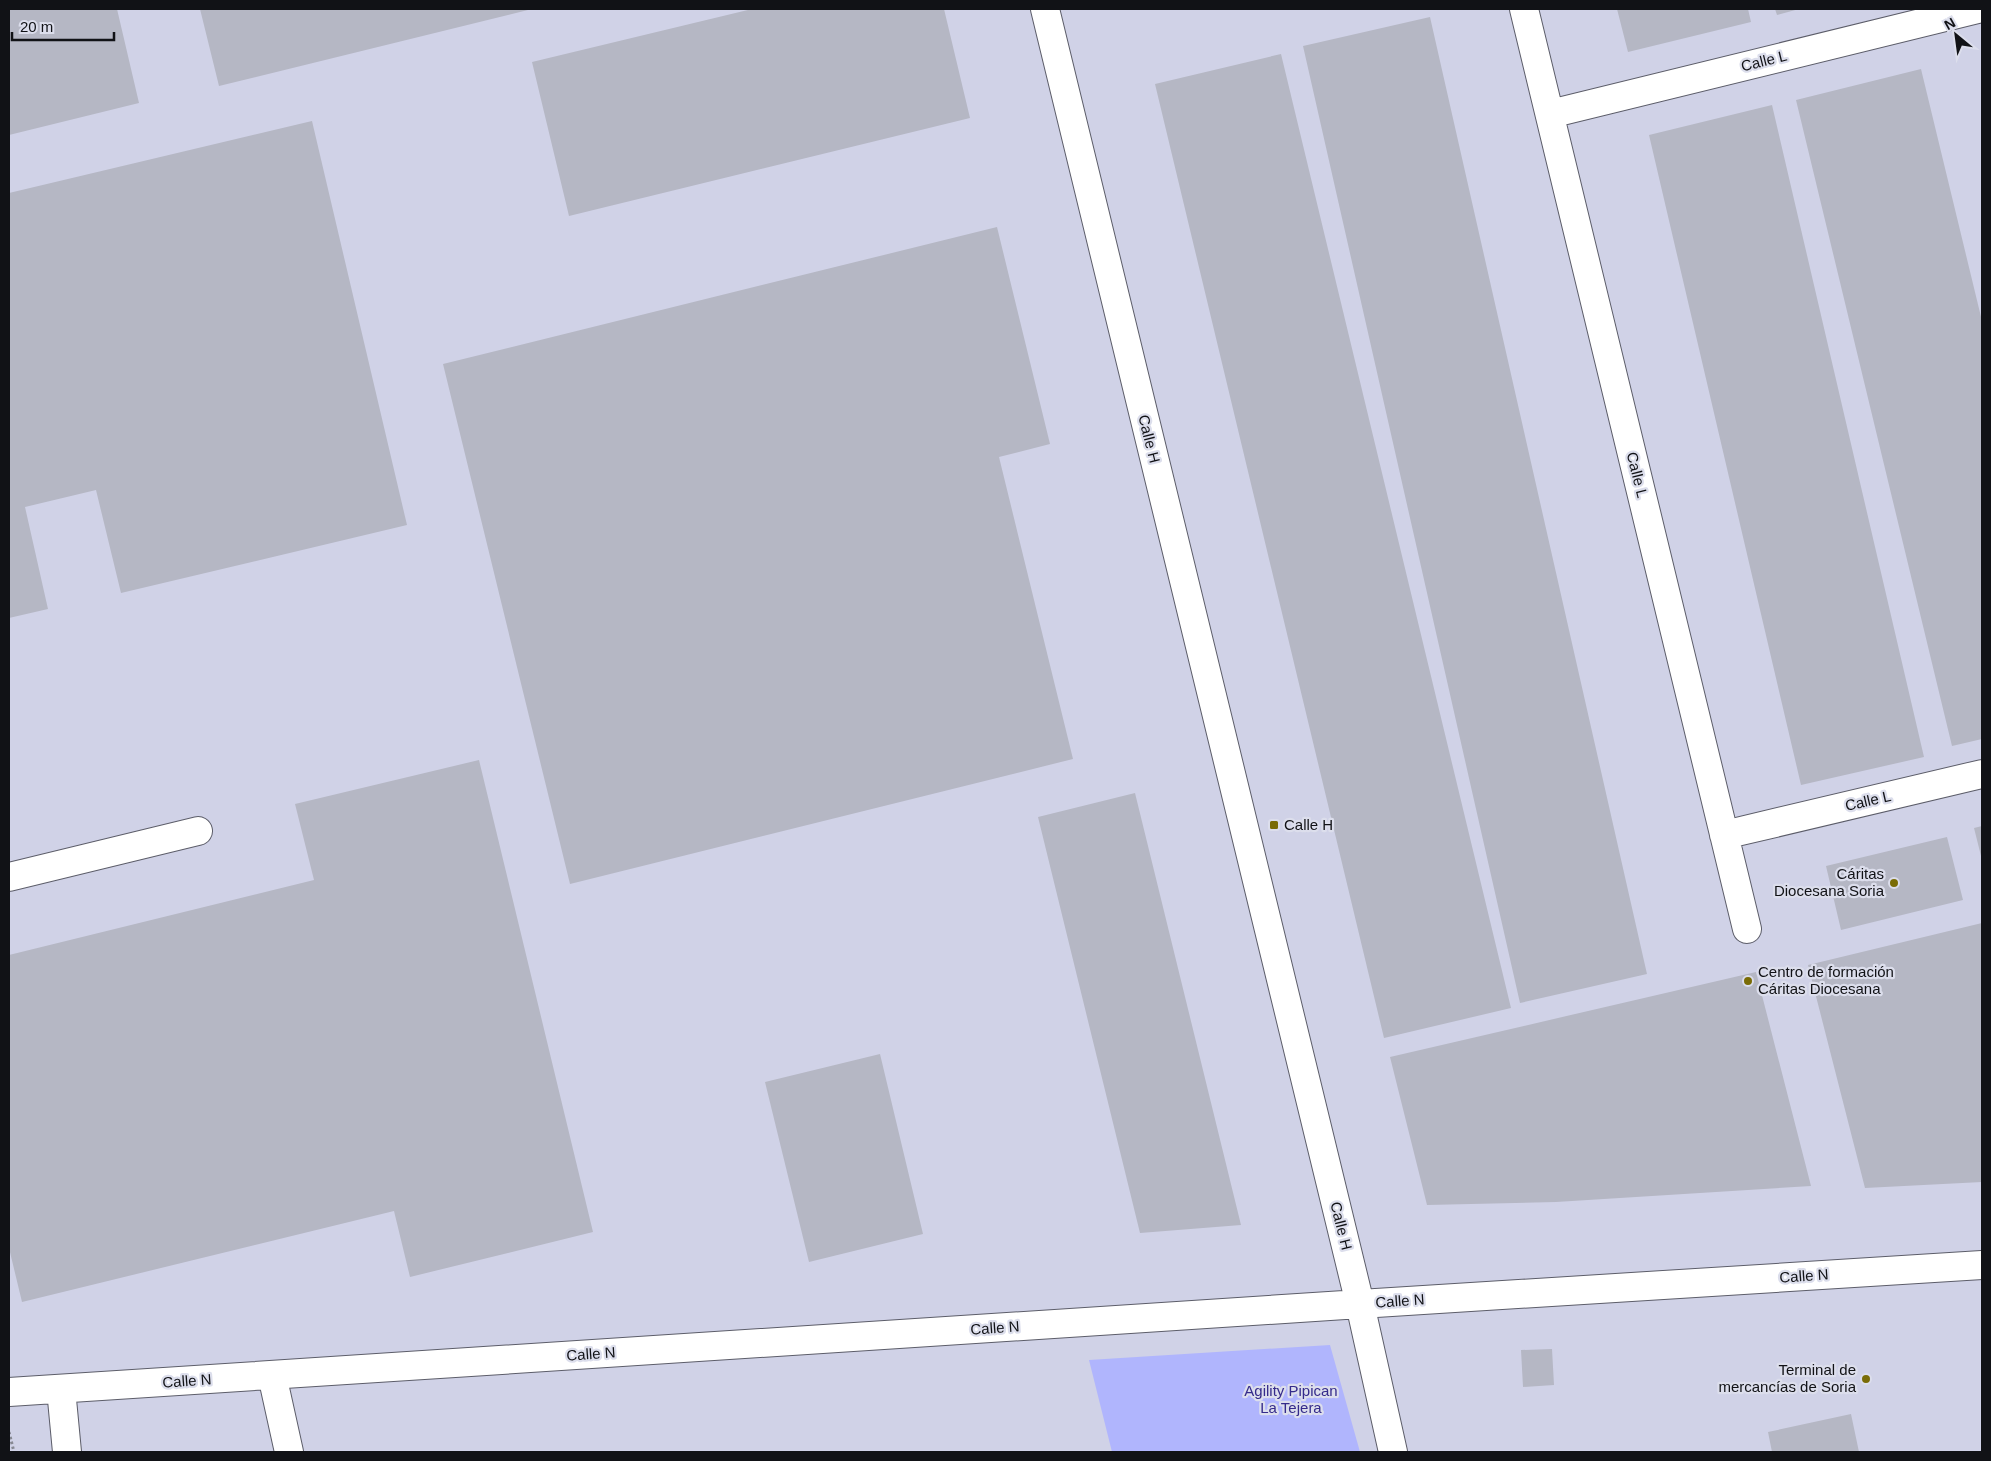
<svg xmlns="http://www.w3.org/2000/svg" width="1991" height="1461" font-family="Helvetica,sans-serif">
<rect width="100%" height="100%" fill="#dcdeec"/>
<!-- built -->
<path fill="#d0d2e7" d="M9,9H1982V1452H9Z"/>
<!-- green -->
<path fill="#b0b5fd" d="M1330,1345L1360,1452H1112L1089,1360Z"/>
<!-- building -->
<path fill="#b5b7c4" d="M9,9H117L139,103L9,135Z
M200,9H532L219,86Z
M752,9H944L970,118L569,216L532,62Z
M1617,9H1748L1751,22L1628,52Z
M1775,9H1799L1777,15Z
M1430,17L1647,974L1520,1003L1303,46Z
M1281,54L1511,1008L1384,1038L1155,84Z
M1921,69L1982,321V739L1952,746L1796,100Z
M1772,105L1924,757L1801,785L1649,135Z
M312,121L407,525L121,593L96,490L25,507L48,609L9,618V193Z
M997,227L1050,444L999,457L1073,759L570,884L443,364Z
M479,760L593,1232L410,1277L394,1211L22,1302L9,1248V955L314,880L295,804Z
M1135,793L1241,1225L1140,1233L1038,817Z
M1982,826V860L1974,828Z
M1947,837L1963,900L1841,930L1826,866Z
M1982,923V1182L1865,1188L1808,965Z
M1756,972L1811,1186L1556,1202L1427,1205L1390,1057Z
M880,1054L923,1234L809,1262L765,1082Z
M1552,1349L1554,1385L1523,1387L1521,1350Z
M1851,1414L1859,1452H1772L1768,1432Z"/>
<g fill="none" stroke-linecap="round" stroke-linejoin="round">
<defs>
<path id="minor" d="M1045,9L1360,1304L1393,1452
M1524,9L1747,929
M1550,114L1978,9
M1724,835L1982,774
M9,877L198,831
M272,1375L289,1452
M61,1389L67,1452
M9,1392L1360,1304L1982,1265"/>
</defs>
<!-- minor casing -->
<use href="#minor" stroke="#5c5d69" stroke-width="30"/>
<!-- path -->
<path stroke="#878993" stroke-width="3" stroke-dasharray="2.5 2.5" stroke-linecap="butt" d="M9,1432L14,1452"/>
<!-- minor -->
<use href="#minor" stroke="#fff" stroke-width="28"/>
</g>
<!-- markers -->
<g fill="#7a6c06" stroke="#dcdeec" stroke-width="2">
<rect x="1269" y="820" width="10" height="10" rx="2.5"/>
<circle cx="1894" cy="883" r="5"/>
<circle cx="1748" cy="981" r="5"/>
<circle cx="1866" cy="1379" r="5"/>
</g>
<g text-anchor="middle" stroke-width="4.5" stroke-linejoin="round" paint-order="stroke">
<!-- street labels -->
<g font-size="15" fill="#111216" stroke="#dcdeec">
<text transform="translate(1764 61) rotate(-14)" y="5">Calle L</text>
<text transform="translate(1149 439) rotate(76)" y="5">Calle H</text>
<text transform="translate(1637 475) rotate(76)" y="5">Calle L</text>
<text transform="translate(1868 801) rotate(-13)" y="5">Calle L</text>
<text transform="translate(1341 1226) rotate(76)" y="5">Calle H</text>
<text transform="translate(1804 1276) rotate(-4)" y="5">Calle N</text>
<text transform="translate(1400 1301) rotate(-4)" y="5">Calle N</text>
<text transform="translate(995 1328) rotate(-4)" y="5">Calle N</text>
<text transform="translate(591 1354) rotate(-4)" y="5">Calle N</text>
<text transform="translate(187 1381) rotate(-4)" y="5">Calle N</text>
</g>
<!-- poi labels -->
<g font-size="15" fill="#111216" stroke="#dcdeec" text-anchor="start">
<text x="1284" y="830">Calle H</text>
<text x="1884" y="879" text-anchor="end">Cáritas<tspan x="1884" dy="17">Diocesana Soria</tspan></text>
<text x="1758" y="977">Centro de formación<tspan x="1758" dy="17">Cáritas Diocesana</tspan></text>
<text x="1856" y="1375" text-anchor="end">Terminal de<tspan x="1856" dy="17">mercancías de Soria</tspan></text>
</g>
<!-- park labels -->
<g font-size="15" fill="#352b8b" stroke="#dcdeec">
<text x="1291" y="1396">Agility Pipican<tspan x="1291" dy="17">La Tejera</tspan></text>
</g>
</g>
<!-- border -->
<rect width="1991" height="1461" fill="none" stroke="#111216" stroke-width="20"/>
<!-- north arrow -->
<g transform="translate(1956 35) rotate(331)" stroke="#dcdeec" stroke-width="4" paint-order="stroke">
<path d="M0-4L9 19L0 12L-9 19Z" fill="#111216"/>
<text y="-8" font-size="14" font-weight="bold" text-anchor="middle" fill="#111216">N</text>
</g>
<!-- scale -->
<path d="M12 32v8h102v-8" fill="none" stroke="#111216" stroke-width="2.5"/>
<text x="20" y="32" font-size="15" fill="#111216" stroke="#dcdeec" stroke-width="4" paint-order="stroke">20 m</text>
</svg>
